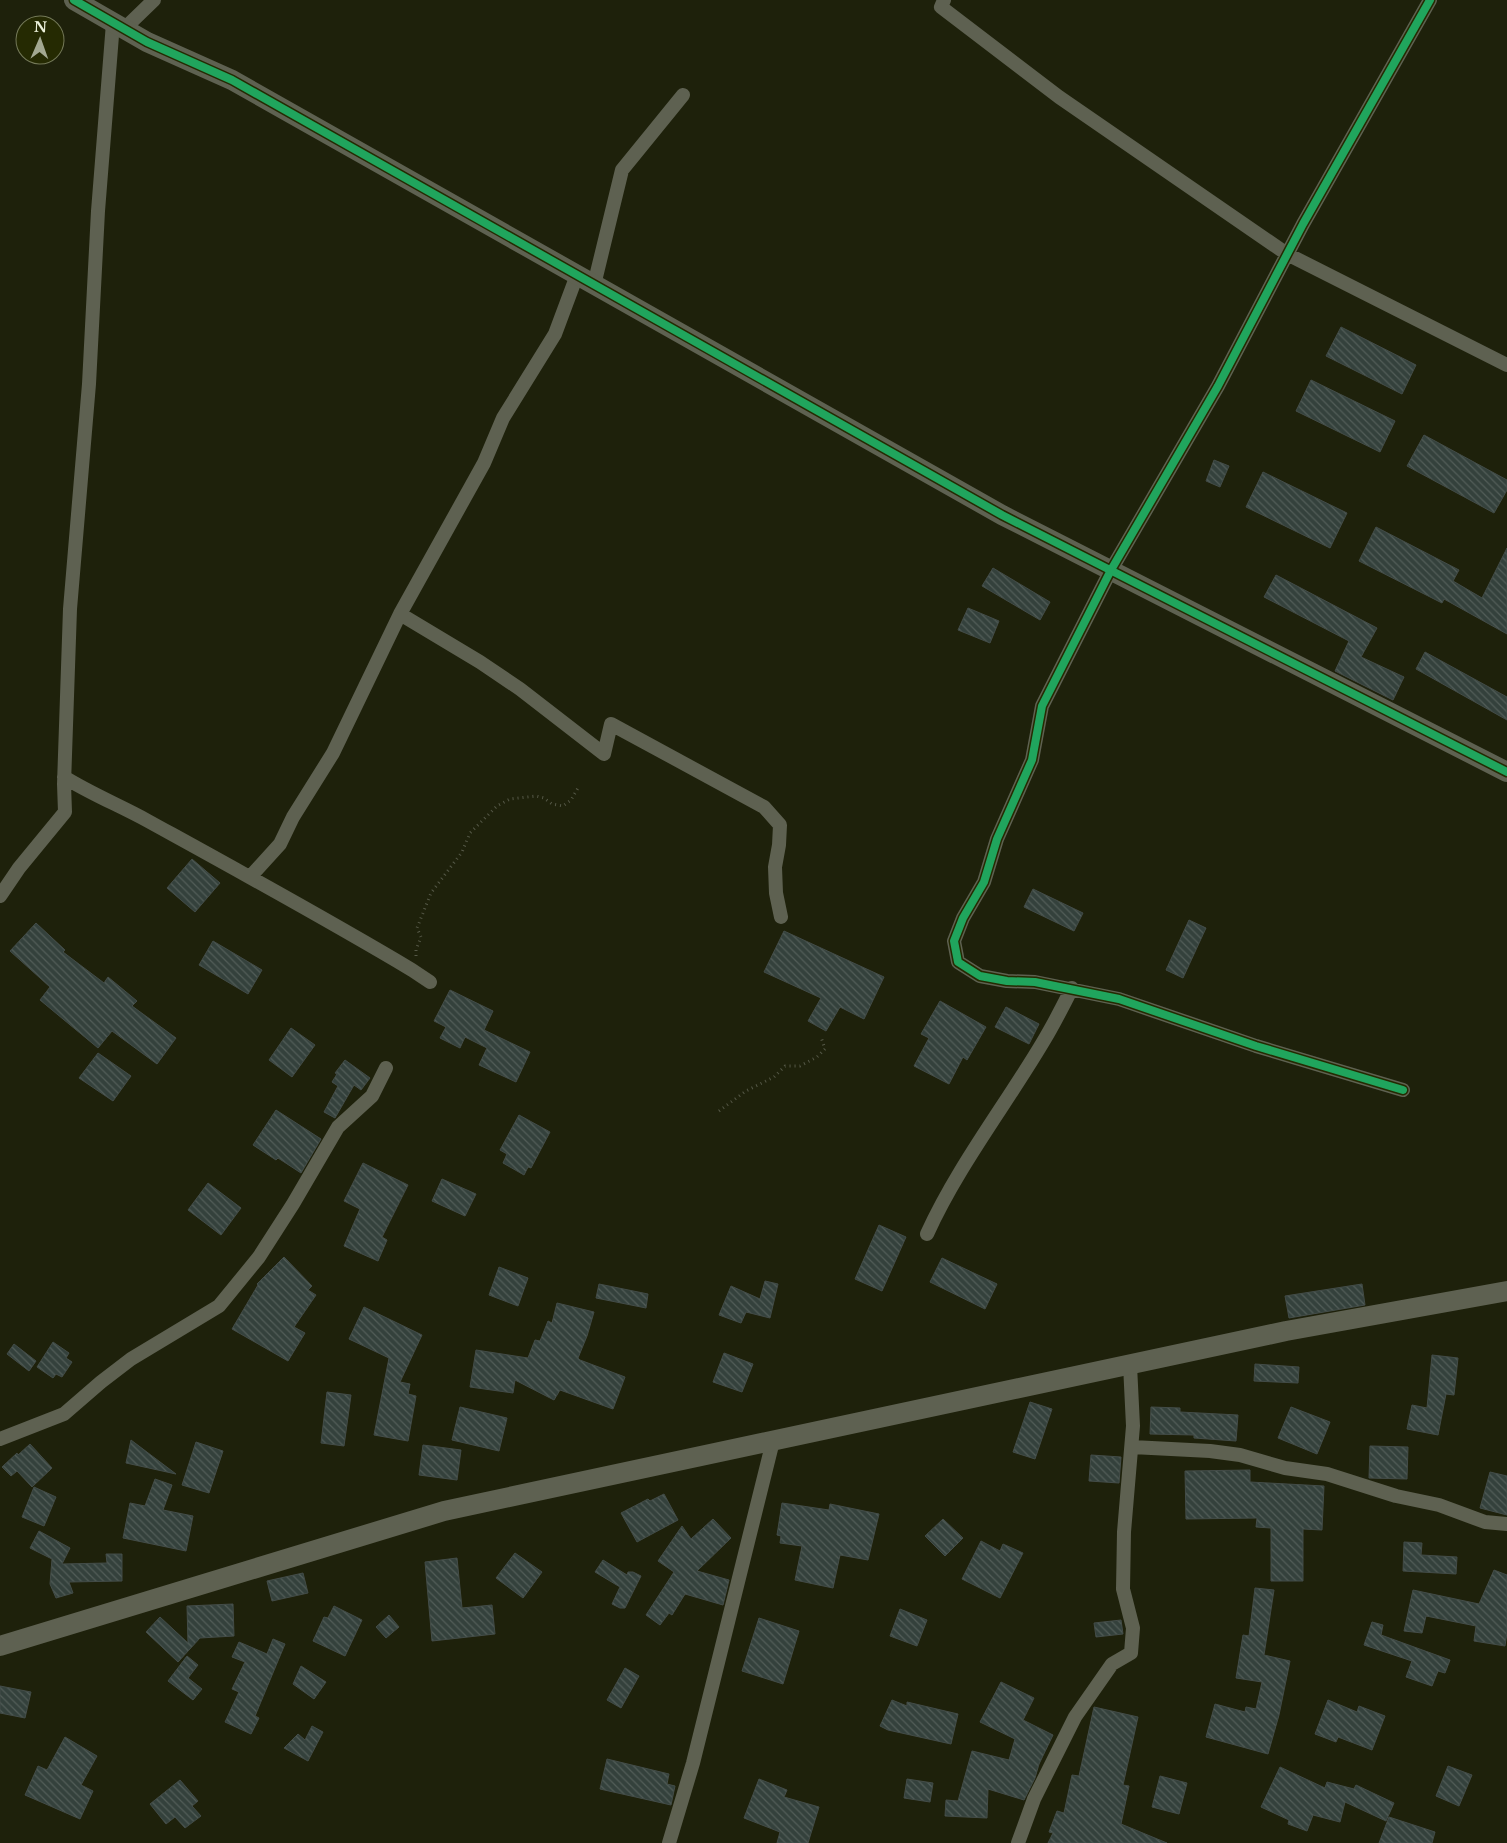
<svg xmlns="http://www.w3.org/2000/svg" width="1507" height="1843" font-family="'Libre Baskerville',serif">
<defs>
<pattern id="building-back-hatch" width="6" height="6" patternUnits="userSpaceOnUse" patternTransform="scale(1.25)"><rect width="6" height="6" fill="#34413c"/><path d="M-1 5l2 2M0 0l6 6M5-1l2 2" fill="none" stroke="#525d58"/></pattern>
</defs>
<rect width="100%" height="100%" fill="#1e210b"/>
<!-- building -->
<path fill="url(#building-back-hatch)" stroke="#434c48" d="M1341,327L1416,365L1402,394L1326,356Z
M1311,380L1395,421L1380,452L1296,411Z
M1424,435L1507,480V490L1494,513L1407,466Z
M1214,460L1229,466L1220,487L1206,481Z
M1263,472L1347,513L1330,548L1246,507Z
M1376,527L1459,570L1453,581L1482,598L1507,548V634L1444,599L1442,603L1359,561Z
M993,568L1050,602L1040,620L982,586Z
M1276,575L1377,628L1361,657L1404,677L1393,700L1335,671L1349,641L1264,597Z
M968,608L999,621L990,643L958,630Z
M1425,652L1507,697V720L1416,669Z
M192,859L220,883L195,912L167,888Z
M1033,889L1083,913L1074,931L1024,907Z
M1189,920L1206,928L1183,978L1166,970Z
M36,923L65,950L63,952L104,983L108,977L137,1001L132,1006L176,1038L157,1064L112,1031L98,1048L40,1000L50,987L10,951Z
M784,931L884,977L864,1019L840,1007L826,1031L808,1021L821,998L764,972Z
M213,941L262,970L248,994L199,965Z
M450,990L493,1011L484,1030L530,1052L516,1082L479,1065L487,1048L465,1037L460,1048L440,1038L446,1027L434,1021Z
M940,1001L986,1027L967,1060L963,1057L949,1084L914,1066L929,1038L921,1034Z
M1006,1007L1039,1024L1029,1044L995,1027Z
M291,1028L315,1045L292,1077L269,1060Z
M98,1053L131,1076L113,1101L79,1078Z
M345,1060L370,1078L361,1090L354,1085L335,1118L324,1112L338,1086L332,1082L337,1074L335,1073Z
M276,1110L321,1139L301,1173L278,1158L276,1160L253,1145Z
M519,1115L550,1132L531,1168L528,1167L524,1175L503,1163L507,1154L500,1150Z
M363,1163L408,1185L382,1237L387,1240L378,1261L344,1246L360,1209L344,1201Z
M442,1179L476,1194L465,1216L432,1201Z
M208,1183L241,1208L221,1235L188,1210Z
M879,1225L906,1237L882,1291L855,1279Z
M284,1257L312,1286L308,1290L316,1295L294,1327L305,1333L288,1361L232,1329L258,1285L257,1284Z
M942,1258L997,1284L985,1309L930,1282Z
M499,1267L528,1278L518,1306L489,1295Z
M765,1281L778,1284L770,1318L746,1312L741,1323L719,1315L731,1286L760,1299Z
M599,1284L648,1294L646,1308L596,1298Z
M1362,1284L1365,1305L1289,1318L1285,1296Z
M557,1303L594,1312L587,1336L578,1358L580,1360L625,1377L613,1409L560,1390L554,1400L515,1380L513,1393L470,1387L476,1350L528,1358L535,1340L540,1341L548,1321L552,1323Z
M364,1307L422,1335L400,1382L410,1384L408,1394L416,1396L408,1441L374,1435L389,1358L349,1339Z
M53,1342L69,1353L66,1358L72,1362L62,1377L56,1374L53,1378L37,1367Z
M14,1344L36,1361L29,1371L7,1354Z
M724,1353L753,1364L742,1392L713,1382Z
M1432,1355L1458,1358L1454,1395L1446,1394L1438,1435L1407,1429L1412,1405L1427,1408Z
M1255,1364L1299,1367L1298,1383L1254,1381Z
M327,1392L351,1395L344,1446L321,1443Z
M1030,1402L1052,1409L1035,1459L1013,1452Z
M460,1407L507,1418L499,1451L452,1440Z
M1151,1407L1180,1408V1412L1238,1415L1236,1441L1194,1438V1435L1150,1434Z
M1291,1407L1330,1422L1317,1454L1278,1438Z
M131,1440L176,1474L126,1463Z
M196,1442L223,1451L209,1493L182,1485Z
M30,1444L52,1468L32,1487L17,1471L11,1476L2,1467L17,1453L18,1455Z
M423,1445L461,1450L457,1480L419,1475Z
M1370,1446L1408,1447L1407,1479L1369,1478Z
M1091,1455L1121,1457L1119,1483L1089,1481Z
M1250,1470V1482L1324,1486L1322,1530L1303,1529V1581H1271V1528L1256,1527L1257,1518L1186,1519L1185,1471Z
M1490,1472L1507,1476V1515L1480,1508Z
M155,1479L172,1485L163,1510L193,1516L186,1551L123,1538L130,1503L145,1506Z
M34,1487L56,1497L44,1526L22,1517Z
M664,1494L678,1520L637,1542L621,1513L648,1499L650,1501Z
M782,1503L829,1510L830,1504L879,1514L868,1560L840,1555L833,1588L795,1580L802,1546L780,1543L781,1536L777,1535Z
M713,1519L731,1538L697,1571L729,1580L723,1605L685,1594L672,1615L669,1613L660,1625L646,1615L674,1572L658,1561L682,1526L691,1539Z
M943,1519L963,1538L945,1556L925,1536Z
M39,1531L70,1548L62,1564L107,1563L106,1554H122V1581L69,1582L73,1593L56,1598L50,1584L52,1559L30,1548Z
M981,1541L1000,1551L1003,1544L1023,1553L1000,1598L962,1579Z
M1404,1542L1422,1543L1421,1555L1457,1557L1456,1574L1403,1571Z
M515,1553L542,1572L523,1598L496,1578Z
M457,1558L462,1608L492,1605L495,1634L432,1641L425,1562Z
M603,1560L627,1575L628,1572H633L641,1576L625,1608H620L612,1604L620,1587L595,1572Z
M1494,1570L1507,1575V1632L1505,1646L1474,1641L1476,1626L1426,1616L1422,1633L1404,1631L1413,1590L1479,1604Z
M303,1573L308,1593L272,1601L267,1581Z
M1255,1588L1274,1590L1264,1655L1290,1661L1279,1715L1268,1754L1206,1737L1215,1704L1245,1712L1246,1707L1256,1709L1262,1682L1236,1678L1243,1635L1249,1636Z
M233,1604L234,1636L200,1638L178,1662L146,1632L160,1617L188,1643L187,1606Z
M334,1606L362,1620L345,1656L313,1641L324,1617L328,1618Z
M900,1609L927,1620L917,1646L890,1636Z
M389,1615L399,1627L386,1638L376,1627Z
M759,1618L799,1631L783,1684L742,1671Z
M1121,1620L1123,1634L1096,1637L1094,1623Z
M1372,1622L1383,1625L1381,1635L1450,1660L1445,1673L1438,1671L1432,1686L1406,1677L1412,1661L1364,1645Z
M273,1639L285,1644L255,1716L259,1718L251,1734L225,1722L239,1692L232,1689L245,1662L232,1657L239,1642L267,1654Z
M187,1656L198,1665L188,1678L202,1689L193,1700L168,1681Z
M301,1666L326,1682L314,1699L293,1684Z
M625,1668L639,1676L621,1708L607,1700Z
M1001,1682L1034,1698L1023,1720L1053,1735L1039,1764L1035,1778L1024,1800L988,1789L987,1818L945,1816L946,1800L958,1801L972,1751L1009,1760L1015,1739L980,1722Z
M0,1686L31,1692L25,1718L0,1713Z
M892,1700L907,1706V1702L958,1714L951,1744L888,1730L880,1726Z
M1328,1700L1357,1712L1359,1706L1385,1716L1372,1750L1338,1737L1336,1742L1315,1734Z
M1094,1707L1138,1717L1123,1785L1129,1786L1121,1824L1167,1843H1048L1053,1833L1049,1832L1057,1811L1064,1813L1072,1775L1079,1776Z
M312,1726L323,1732L308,1761L284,1748L298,1734L305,1740Z
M65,1737L97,1756L81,1785L93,1791L80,1819L25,1795L38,1766L47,1770Z
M607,1759L669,1774L667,1784L675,1786L671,1805L600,1789Z
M1448,1766L1472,1775L1459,1806L1436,1796Z
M1280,1767L1325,1788L1327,1782L1354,1789L1356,1785L1394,1803L1386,1821L1345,1802L1340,1822L1313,1815L1307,1831L1288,1824L1289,1820L1261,1807Z
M1160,1776L1187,1783L1179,1814L1152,1807Z
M759,1779L787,1790L784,1797L819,1807L808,1843H777L780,1832L744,1818Z
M907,1779L933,1783L930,1802L904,1798Z
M180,1780L198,1801L192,1806L201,1816L185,1828L175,1817L166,1824L150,1804Z
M1389,1817L1435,1832L1432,1843H1379Z"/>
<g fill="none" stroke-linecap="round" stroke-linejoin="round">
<!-- path -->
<path stroke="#555847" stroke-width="3" stroke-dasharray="1 4" stroke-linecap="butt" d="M416,956V950L421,937L417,928L431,893L462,852L470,833L497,806L510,799L536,796L544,798L552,804L563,806L571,800L578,788
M719,1111L746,1091L774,1077L785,1066H800L817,1057L825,1049L821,1037"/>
<!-- street -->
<path stroke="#5e6151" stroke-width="14" d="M944,0L941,7L1059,97L1287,254L1507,365
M124,29L154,0
M594,285L622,170L683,95
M400,614L480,662L520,689L604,754L611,724L764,807L780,825L779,845L775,867L776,893L781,917
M64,777C91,794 121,806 148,821C237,870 325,918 412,970L430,982
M250,877L280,844L293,817L333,753L400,614L484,463L503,418L555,334L577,275
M0,896L19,868L65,812L64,784L70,609L89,384L98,211L113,23
M1403,1090L1256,1046L1119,999L1035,982L1007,981L980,976L958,962L954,941L963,918L984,882L997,839L1032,760L1042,706L1111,570L1218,386L1303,224L1430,0
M927,1234C958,1166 1005,1106 1043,1042C1054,1024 1063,1006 1072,988
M0,1439L64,1414L101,1382L131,1359L219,1306L259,1257L293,1204L338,1127L372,1096L386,1068
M1132,1447L1210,1451L1240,1455L1285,1468L1327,1474L1396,1496L1439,1505L1485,1522L1507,1524
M669,1843L693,1763L773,1441
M1018,1843L1034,1799L1075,1717L1112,1664L1131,1653L1133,1628L1123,1589L1124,1532L1133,1426L1130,1365"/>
<!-- secondary -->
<path stroke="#5e6151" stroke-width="20" d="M74,0L147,42L232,80L1002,515L1507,772
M0,1646L444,1511L1286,1331L1507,1291"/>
<defs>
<path id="cycleway" d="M74,0L147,42L232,80L1002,515L1507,772
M1403,1090L1256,1046L1119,999L1035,982L1007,981L980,976L958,962L954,941L963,918L984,882L997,839L1032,760L1042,706L1111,570L1218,386L1303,224L1430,0"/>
</defs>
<!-- cycleway casing -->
<use href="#cycleway" stroke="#252a02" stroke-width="11"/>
<!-- cycleway -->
<use href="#cycleway" stroke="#20a55d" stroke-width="8"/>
</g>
<!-- north arrow -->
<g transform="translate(40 40) rotate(2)"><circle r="24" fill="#252a02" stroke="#747958"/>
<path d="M0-4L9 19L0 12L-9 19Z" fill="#a3a891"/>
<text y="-8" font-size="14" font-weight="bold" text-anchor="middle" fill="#ebf0d9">N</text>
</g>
</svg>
